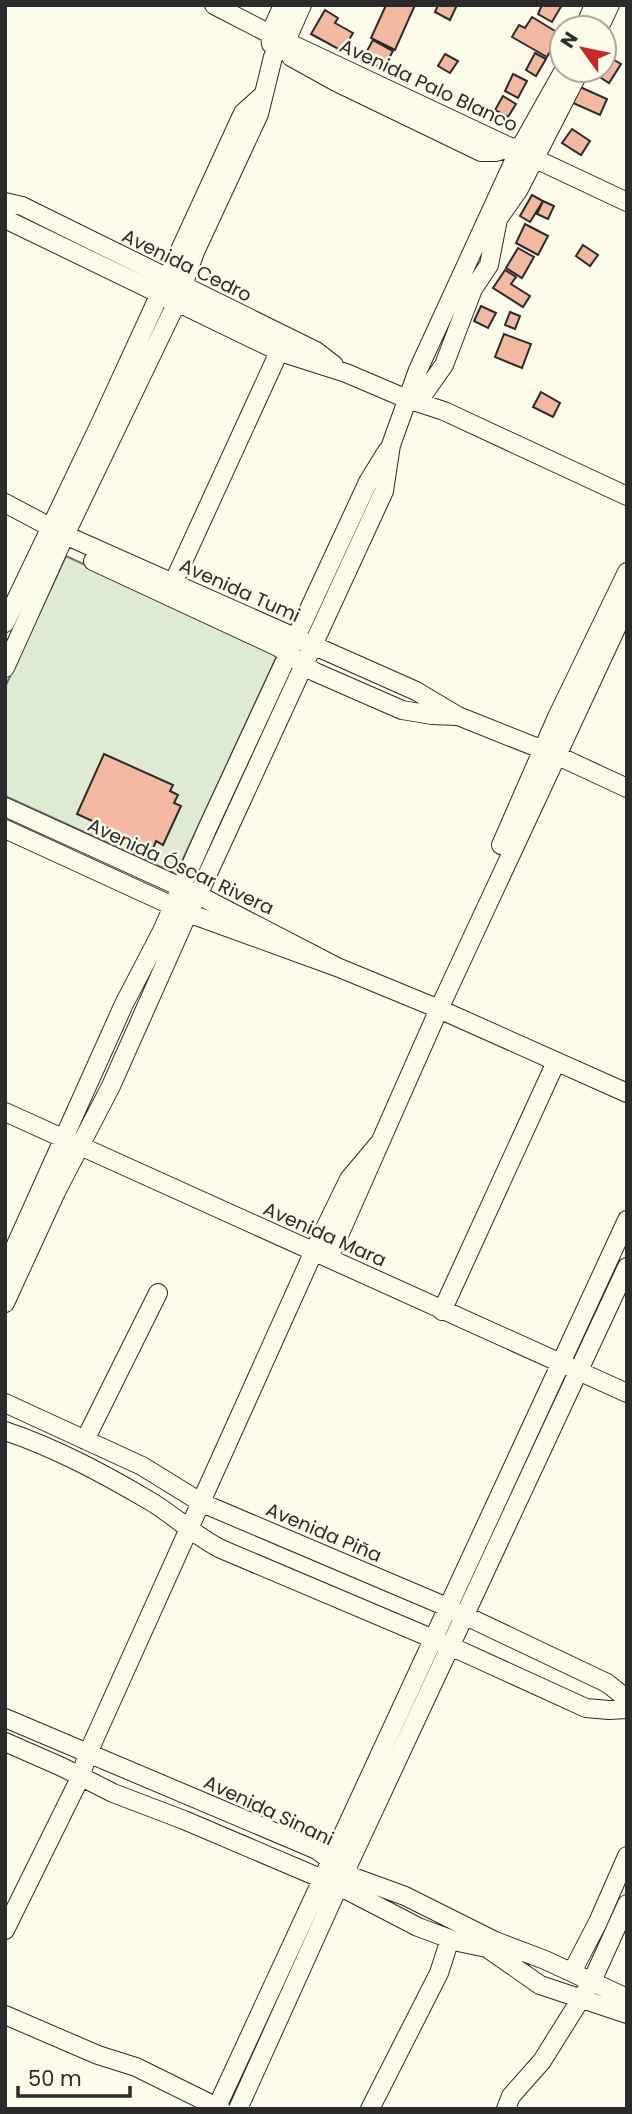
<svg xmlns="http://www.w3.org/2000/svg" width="632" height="2114" font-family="Poppins,sans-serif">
<rect width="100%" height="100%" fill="#fdfbea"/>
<!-- green -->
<path fill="#deebd1" stroke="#74746e" stroke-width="2" d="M66,556L278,654L176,874L5,796V687Z"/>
<!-- building -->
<path fill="#f2b8a0" stroke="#2b2b2b" stroke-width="2" d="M386,5H415L395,50L371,38Z
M438,5H457L450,20L435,12Z
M542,5H562L552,22L538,14Z
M325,10L338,18L335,23L353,33L342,51L311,34Z
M532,17L560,34L547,57L512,37L519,25L525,28Z
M373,40L393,51L383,69L363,58Z
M535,53L546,59L536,76L526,70Z
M445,54L458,61L450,73L438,66Z
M609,57L621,64L609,83L598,76L601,70H604Z
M513,74L527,81L518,98L505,91Z
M580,87L607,99L600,115L573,103Z
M503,96L516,104L508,117L495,110Z
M572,129L590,141L581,155L562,143Z
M532,195L543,201L530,222L520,216Z
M543,201L554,206L548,219L537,214Z
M525,224L548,236L538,255L516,243Z
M583,245L598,255L590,266L576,256Z
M518,248L534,257L522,278L506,268Z
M505,270L516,277L511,284L530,296L523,307L493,288Z
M481,306L496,313L488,328L474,321Z
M510,312L520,316L515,329L505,325Z
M504,334L531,344L522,368L495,357Z
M541,392L560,403L553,417L533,407Z
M104,754L173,785L170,791L178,795L174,803L181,806L163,845L156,841L153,849L77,814Z"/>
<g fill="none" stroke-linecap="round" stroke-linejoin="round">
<defs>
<path id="minor" d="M214,5L270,34L627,202
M584,28L594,5
M599,28L610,5
M286,41L291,57L336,82L481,152H496L512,147
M271,44L270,34L283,5
M5,202L22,206L316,351L334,365
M5,219L280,352L346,373L407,399L444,411L627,496
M407,399L422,396L444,365L473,289L489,265L498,219L519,189L580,70
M5,503L65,535L416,691L458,716L556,755L627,788
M93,561L278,647L315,672L402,710L432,715L457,716
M169,592L284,341
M5,623L101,422L243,113L263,95
M5,668L65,535L177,302L195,252L259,114L273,57L286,41L302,5
M5,807L198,895L337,967L188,913L5,829
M501,845L557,717L627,572
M337,967L439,1009L627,1093
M5,1112L627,1393
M329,1258L439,1009L627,605
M5,1269L124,1004L162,931L208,827L368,482L387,451
M5,1303L56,1192L111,1086L188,913L198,895L384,491L391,445L418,370L519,150L564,70
M442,1311L556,1062
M5,1403L142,1466L202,1503L447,1607L607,1683L627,1699
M5,1431C56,1448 104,1474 150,1501C175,1516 195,1536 221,1549L450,1646L586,1708L609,1710L627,1709
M85,1440L158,1293
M5,1718L317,1850L353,1877L405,1896L495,1941L545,1960L627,1998
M5,1742L62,1767L113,1793L184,1820L339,1886L418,1927L458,1942L487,1948L540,1985L627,2014
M5,1930L80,1778L88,1753L314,1251L349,1179L381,1141
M572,1972L598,1922L627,1856
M5,2015L98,2055L136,2067L221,2109
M216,2109L627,1220
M238,2109L345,1872L627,1267
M370,2109L439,1973L450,1939
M506,2109L511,2096L542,2061L592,1981L627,1904"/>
</defs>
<!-- minor casing -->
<use href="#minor" stroke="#2b2b2b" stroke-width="20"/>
<!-- minor -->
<use href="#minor" stroke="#fdfbea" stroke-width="18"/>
</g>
<g text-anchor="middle" stroke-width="5" stroke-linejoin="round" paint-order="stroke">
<!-- street labels -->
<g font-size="19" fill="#2b2b2b" stroke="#fdfbea">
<text transform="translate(429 85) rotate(25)" y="7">Avenida Palo Blanco</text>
<text transform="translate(187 265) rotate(26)" y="7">Avenida Cedro</text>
<text transform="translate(240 590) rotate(24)" y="7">Avenida Tumi</text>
<text transform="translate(181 866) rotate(25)" y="7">Avenida Óscar Rivera</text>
<text transform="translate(325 1234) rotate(24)" y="7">Avenida Mara</text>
<text transform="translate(324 1532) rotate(23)" y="7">Avenida Piña</text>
<text transform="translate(269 1810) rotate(25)" y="7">Avenida Sinani</text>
</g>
</g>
<!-- border -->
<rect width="632" height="2114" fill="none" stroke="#2b2b2b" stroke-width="14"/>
<!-- north arrow -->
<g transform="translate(583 49) rotate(303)"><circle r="33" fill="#fdfbea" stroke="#a9a89e" stroke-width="2"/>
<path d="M0-5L12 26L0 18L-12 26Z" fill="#c62828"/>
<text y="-10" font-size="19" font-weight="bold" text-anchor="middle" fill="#2b2b2b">N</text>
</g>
<!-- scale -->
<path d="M18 2086v10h112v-10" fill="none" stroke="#2b2b2b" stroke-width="3.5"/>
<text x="28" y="2086" font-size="21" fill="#2b2b2b" stroke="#fdfbea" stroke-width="5" paint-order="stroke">50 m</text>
</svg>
